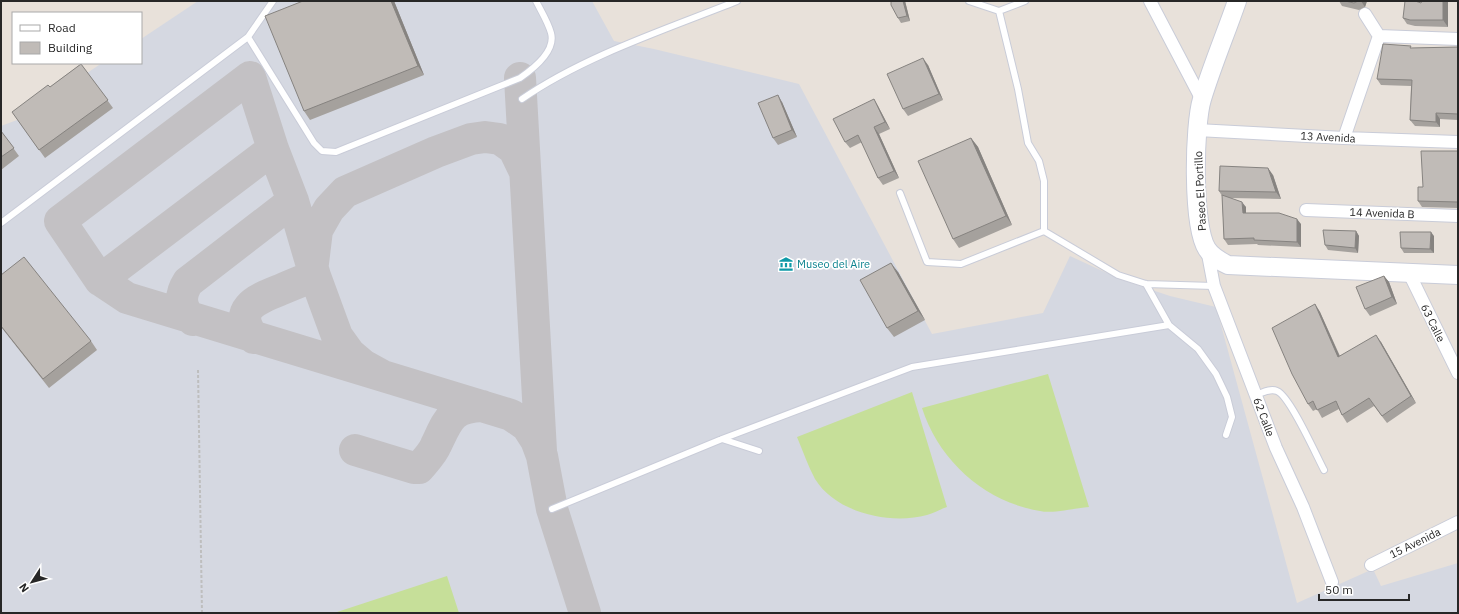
<svg xmlns="http://www.w3.org/2000/svg" width="1459" height="614" font-family="'IBM Plex Sans',sans-serif">
<rect width="100%" height="100%" fill="#e8e1da"/>
<!-- airport -->
<path fill="#d5d8e1" d="M198,1H592L614,41L654,49L799,84L932,334L1043,313L1070,256L1122,280L1170,296L1216,307L1297,603L1373,569L1381,586L1458,563V613H1V126L17,120L102,63H141V39Z"/>
<!-- pitch -->
<path fill="#c6df99" d="M1048,374L1089,507C1075,508 1053,514 1040,511C985,502 939,461 922,408Z
M912,392L947,507C941,509 934,513 927,515C890,525 836,513 815,479C808,466 803,451 797,437Z
M447,576L459,613H334Z"/>
<g fill="none" stroke-linecap="round" stroke-linejoin="round">
<!-- taxiway -->
<path stroke="#c3c1c4" stroke-width="32" d="M520,78L541,451
M313,263L317,230L329,209L345,192L436,152L471,139L485,137L500,139L514,149L525,172
M100,280L273,149
M193,320C180,309 179,296 188,282L293,201
M254,338C232,309 255,300 280,290C292,285 303,280 315,276
M383,376L127,298L100,280L60,221L250,77L273,149L293,201L315,276L337,336L350,354L363,365L383,376L511,415L527,426L536,440L542,456L552,509L585,613
M355,450L414,468H419C425,461 433,453 436,445C448,420 451,407 482,406"/>
<defs>
<path id="service" d="M969,1L999,11L1025,1
M999,11L1018,89L1028,143L1039,161L1044,181V231
M248,37L314,143L322,151L336,152L520,78C533,69 556,51 551,33C548,22 541,11 536,1
M522,99C584,56 667,29 737,1
M900,193L927,262L961,264L1044,231
M1,223L248,37L273,1
M1044,231L1118,275L1146,284L1214,286
M1146,284L1169,325L1198,349L1216,374L1227,397L1232,417L1226,435
M1256,395C1262,393 1270,388 1277,391C1290,396 1316,455 1324,470
M722,439L759,451
M552,509L722,439L912,367L1169,325"/>
<path id="minor" d="M1150,1L1202,100
M1365,14L1379,36
M1197,130L1344,138L1458,142
M1344,138L1379,36L1458,39
M1306,210L1458,216
M1207,249L1214,286L1276,448L1303,507L1332,582
M1409,273L1458,373
M1371,565L1458,522"/>
<path id="secondary" d="M1237,1C1226,33 1212,66 1202,99C1194,125 1192,226 1207,249C1212,257 1220,261 1228,265L1458,275"/>
</defs>
<!-- service casing -->
<use href="#service" stroke="#c9ccd8" stroke-width="8"/>
<!-- minor casing -->
<use href="#minor" stroke="#c9ccd8" stroke-width="14"/>
<!-- secondary casing -->
<use href="#secondary" stroke="#c9ccd8" stroke-width="20"/>
<!-- path -->
<path stroke="#bebebe" stroke-width="2" stroke-dasharray="3 2" stroke-linecap="butt" d="M198,370L202,613"/>
<!-- service -->
<use href="#service" stroke="#fff" stroke-width="6"/>
<!-- minor -->
<use href="#minor" stroke="#fff" stroke-width="12"/>
<!-- secondary -->
<use href="#secondary" stroke="#fff" stroke-width="18"/>
</g>
<!-- wall -->
<path fill="#a5a19d" d="M394,1L424,75L310,120L304,111Z
M891,1H905L910,21L901,23L898,18Z
M1339,1H1367L1365,7L1359,10L1342,6Z
M1448,1V27L1415,26L1407,24L1403,18L1421,3Z
M1458,47V120L1440,119V127L1415,126L1410,120L1411,86L1381,85L1377,79L1412,48Z
M81,64L113,108L45,158L12,112L50,87Z
M928,65L943,100L908,116L903,109Z
M874,99L878,106L890,129L879,134L899,178L883,185L878,178L862,142L850,148L845,142Z
M782,102L797,137L778,145L773,138Z
M1,131L19,156L1,170Z
M971,138L978,147L1012,225L959,248L953,239Z
M1458,151V208L1422,207L1418,201Z
M1273,175L1281,199L1229,198L1246,207V213L1301,224V247L1258,245L1257,244L1228,245L1224,239L1222,196L1219,191Z
M1356,231L1359,236L1358,253L1328,250L1325,245Z
M1434,236V253H1404L1401,248Z
M898,272L925,320L894,337L887,328Z
M1,275L91,341L97,350L49,388L1,327Z
M1384,276L1389,282L1397,304L1370,316L1365,309Z
M1315,304L1320,312L1340,356L1381,342L1416,403L1387,423L1374,406L1347,423L1342,415L1339,409L1322,418L1317,409L1313,411L1308,404Z"/>
<!-- shaded-wall -->
<path fill="#868380" d="M391,1H394L424,75L418,66Z
M903,1H905L910,21L907,16Z
M1361,1H1367L1365,7Z
M1443,1H1448V27L1443,20Z
M923,58L928,65L943,100L939,94Z
M778,95L782,102L797,137L792,130Z
M874,99L878,106L890,129L885,122Z
M1436,113L1440,119V127L1436,122Z
M874,127L879,134L899,178L894,171Z
M971,138L978,147L1012,225L1006,216Z
M1268,168L1273,175L1281,199L1276,192Z
M1242,202L1246,207V218L1243,213Z
M1297,219L1301,224V247L1297,242Z
M1356,231L1359,236L1358,253L1355,248Z
M1431,232L1434,236V253L1430,249Z
M891,263L898,272L925,320L918,311Z
M1384,276L1389,282L1397,304L1392,297Z
M1315,304L1320,312L1343,364L1338,357Z
M1376,335L1381,342L1416,403L1411,396Z"/>
<!-- building -->
<path fill="#c0bbb7" stroke="#868380" d="M303,1H391L418,66L304,111L265,16Z
M891,1H903L907,16L898,18L891,5Z
M1345,1H1358L1354,3Z
M1405,1H1415L1421,3L1422,1H1443V20H1410L1403,18Z
M1383,44L1411,46L1410,48L1458,47V114L1436,113V122L1410,120L1412,80L1377,79Z
M923,58L939,94L903,109L887,74Z
M81,64L108,100L39,150L12,112L48,85L50,87Z
M778,95L792,130L773,138L758,103Z
M874,99L885,122L874,127L894,171L878,178L858,135L845,142L833,119Z
M1,131L14,148L1,157Z
M971,138L1006,216L953,239L918,161Z
M1421,151H1458V202L1418,201V187H1423Z
M1220,166L1268,168L1276,192L1219,191Z
M1222,195L1242,202L1243,213H1279L1297,219V242L1254,240V238L1224,239Z
M1323,230L1356,231L1355,248L1325,245Z
M1400,232H1431L1430,249L1401,248Z
M24,257L91,341L43,379L1,326V275Z
M891,263L918,311L887,328L860,280Z
M1384,276L1392,297L1365,309L1356,287Z
M1315,304L1338,357L1376,335L1411,396L1382,416L1369,398L1342,415L1336,401L1317,410L1313,401L1308,404L1292,374L1272,328Z"/>
<!-- icons -->
<defs>
<symbol id="museum-bare" viewBox="-9 -9 18 18"><path d="M0-6L6-3V-2H-6V-3ZM-5-1h2V3h-2ZM-1-1h2V3h-2ZM3-1h2V3H3ZM-6 4H6V6H-6Z" fill="#0f9aa8" stroke="#fff" stroke-width="2.5" paint-order="stroke"/></symbol>
</defs>
<g fill-rule="evenodd">
<use href="#museum-bare" x="776" y="254" width="20" height="20"/>
</g>
<g text-anchor="middle" stroke-width="3.5" stroke-linejoin="round" paint-order="stroke">
<!-- street labels -->
<g font-size="11" fill="#272727" stroke="#fff">
<text transform="translate(1328 137) rotate(3)" y="4">13 Avenida</text>
<text transform="translate(1200 191) rotate(-93)" y="4">Paseo El Portillo</text>
<text transform="translate(1382 213) rotate(2)" y="4">14 Avenida B</text>
<text transform="translate(1433 323) rotate(64)" y="4">63 Calle</text>
<text transform="translate(1264 417) rotate(69)" y="4">62 Calle</text>
<text transform="translate(1415 543) rotate(-26)" y="4">15 Avenida</text>
</g>
<!-- culture labels -->
<g font-size="11" fill="#0d838f" stroke="#fff" text-anchor="start">
<text x="797" y="268">Museo del Aire</text>
</g>
</g>
<!-- border -->
<rect width="1459" height="614" fill="none" stroke="#272727" stroke-width="4"/>
<!-- legend -->
<rect x="12" y="12" width="130" height="52" fill="#ffffff" stroke="#a9a9a9"/>
<rect x="20" y="25" width="20" height="6" fill="#ffffff" stroke="#a9a9a9"/>
<text x="48" y="32" font-size="12" fill="#272727">Road</text>
<rect x="20" y="42" width="20" height="12" fill="#c0bbb7" stroke="#a9a9a9"/>
<text x="48" y="52" font-size="12" fill="#272727">Building</text>
<!-- north arrow -->
<g transform="translate(32 582) rotate(234)" stroke="#ffffff" stroke-width="3" paint-order="stroke">
<path d="M0-3L7 15L0 10L-7 15Z" fill="#272727"/>
<text y="-6" font-size="11" font-weight="bold" text-anchor="middle" fill="#272727">N</text>
</g>
<!-- scale -->
<path d="M1319 594v6h90v-6" fill="none" stroke="#272727" stroke-width="2"/>
<text x="1325" y="594" font-size="12" fill="#272727" stroke="#ffffff" stroke-width="3" paint-order="stroke">50 m</text>
</svg>
